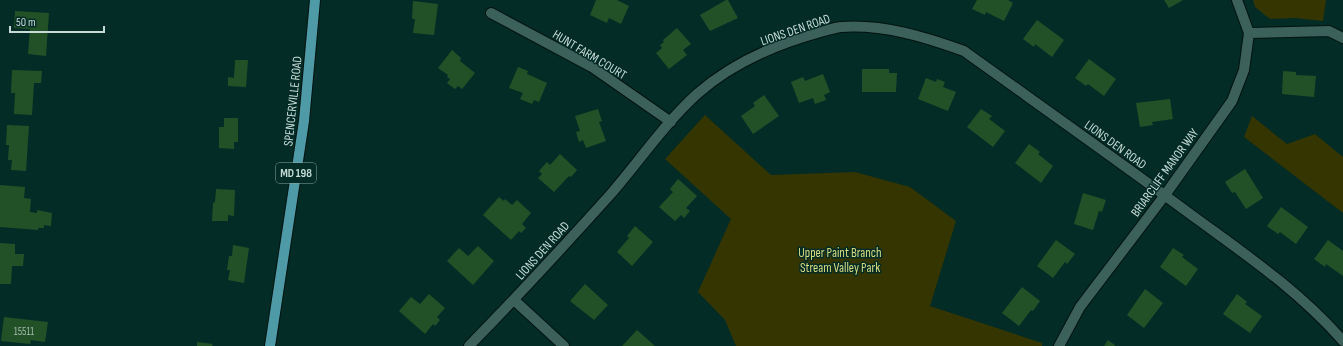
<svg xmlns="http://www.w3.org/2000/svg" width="1343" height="346" font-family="'Sofia Sans Condensed',sans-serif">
<rect width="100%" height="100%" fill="#032c26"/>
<!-- green -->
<path fill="#353502" d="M1253,0H1326L1323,21L1295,18L1270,19L1255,7Z
M705,115L771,175L855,172L910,187L956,221L930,306L1042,343V346H736L725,320L698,292L731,219L665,159Z
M1252,116L1287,144L1315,134L1343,157V213L1244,137Z"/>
<!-- building -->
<path fill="#235127" d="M596,0H617L629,6L621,24L609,18L607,23L590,15Z
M726,0H728L738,18L710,31L700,15Z
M977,0H1008L1013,3L1004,21L986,12L985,15L972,9Z
M1164,0H1183L1169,8Z
M413,1L438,4L434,35L413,33L415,19H412Z
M15,11L49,13L46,56L28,54L30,29L14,28Z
M1037,20L1064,40L1052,57L1035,44L1034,47L1023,39Z
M677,28L691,44L683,50L687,55L669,69L656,53L662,48L660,45L664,42L663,40Z
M452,50L461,58L460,61L475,73L462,89L458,86L455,89L447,83L450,79L447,77L448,75L438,68Z
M1089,59L1116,79L1104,96L1088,84L1086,86L1075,78Z
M235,60H248L246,87L228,86V77L234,78Z
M518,67L528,71L527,74L547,83L539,102L534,100L532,104L520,99L523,93L509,88Z
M862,69H889V73H897L896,92H862Z
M12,70L42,71L41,83H34L32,115L14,114L15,93H11Z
M1283,71L1296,72V75L1316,76L1314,97L1282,94Z
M823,74L830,92L824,95L826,100L815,104L813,98L799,103L791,82L803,77L805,81Z
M926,78L936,82L937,79L945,82L943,87L956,92L948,111L918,99Z
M764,95L779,116L753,134L741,116L755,106L753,103Z
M1170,99L1173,119L1152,122L1153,125L1140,127L1136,103Z
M598,109L602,121L599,122L606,141L586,148L583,140L579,142L576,132L580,131L575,116Z
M981,109L992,116L989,119L1005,131L993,147L967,127Z
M224,118H238V142H234V149L219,148V127H224Z
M7,125L29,126L26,171L11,170L12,160H8L9,145H6Z
M1029,144L1040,152L1038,154L1053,166L1041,183L1015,163Z
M560,154L577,170L571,177L569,176L554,192L538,178L542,174L539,171L547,162L550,165Z
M1245,169L1263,198L1246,209L1235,192L1232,193L1225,182Z
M678,179L697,196L686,208L690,211L684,218L681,215L675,221L659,207L673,192L670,189Z
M0,185L25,187L24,198L31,199L30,212L37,213V210L52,213L51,226L44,225V228H38V230L0,227Z
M216,189L235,190L234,216L228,215V221H212L213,203L215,202Z
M1083,193L1106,200L1102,212L1099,211L1093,230L1074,224Z
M499,197L504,201L505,199L512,205L517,200L531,213L522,224L526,228L521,233L519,231L511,240L483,215Z
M1281,207L1308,227L1296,244L1280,232L1278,234L1267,226Z
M635,226L653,242L632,266L617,252L629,238L627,236Z
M1056,240L1075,254L1067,264L1065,262L1053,278L1037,266Z
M1328,240L1343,251V276L1326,264L1325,267L1314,259Z
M0,243L15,244V254H24L23,266H12L11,284H0Z
M233,245L249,248L244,283L228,280L230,270H227L229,256H232Z
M478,246L494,261L473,285L447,261L459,248L468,256Z
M1173,248L1184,255L1182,257L1198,269L1186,286L1160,267Z
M585,284L608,305L594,320L570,301Z
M1022,287L1040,301L1033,311L1031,310L1019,326L1002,313Z
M1145,289L1163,303L1144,328L1127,315Z
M429,294L445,308L437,317L440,320L435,326L433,324L425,334L399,311L411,297L420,304Z
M1237,294L1247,302L1245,304L1262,316L1250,333L1223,314Z
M4,317L48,322L45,342L31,340L30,344L1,341Z
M637,330L655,346H622Z
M1108,340L1116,346H1104Z
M197,342L213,344L212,346H197Z"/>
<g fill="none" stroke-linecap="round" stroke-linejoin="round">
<defs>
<path id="minor" d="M491,13L592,67L671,122
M1249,33L1329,31L1343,38
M514,300L564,346
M469,346C517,297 563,247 609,196C638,163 664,124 697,94C731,64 774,45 817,33C825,31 833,28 841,27C884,24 925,37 964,51C1042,107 1120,162 1197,219C1249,257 1300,292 1343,341
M1059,346L1080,307L1165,195L1232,101L1244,70L1249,33L1237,0"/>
<path id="major" d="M270,346L304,121L315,0"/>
</defs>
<!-- minor casing -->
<use href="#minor" stroke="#00130f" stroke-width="12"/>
<!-- major casing -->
<use href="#major" stroke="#00130f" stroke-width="12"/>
<!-- minor -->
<use href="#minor" stroke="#3b615a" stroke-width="10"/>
<!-- major -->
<use href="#major" stroke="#4e9ba7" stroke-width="10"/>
</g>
<g text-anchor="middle" stroke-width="3" stroke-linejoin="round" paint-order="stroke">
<!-- number labels -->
<g font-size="11" fill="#9eb8aa">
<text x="24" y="335">15511</text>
</g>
<!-- shield labels -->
<rect fill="#032c26" stroke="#8ca6a1" stroke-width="1" x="276" y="163" width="40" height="20" rx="3"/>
<g font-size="12" font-weight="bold" fill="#c7dbd6">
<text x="296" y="177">MD 198</text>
</g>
<!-- street labels -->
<g font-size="13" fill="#c7dbd6" stroke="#032c26">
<text transform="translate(795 29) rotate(-19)" y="5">LIONS DEN ROAD</text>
<text transform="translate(590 54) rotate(31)" y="5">HUNT FARM COURT</text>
<text transform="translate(292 101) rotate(-84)" y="5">SPENCERVILLE ROAD</text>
<text transform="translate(1116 144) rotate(36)" y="5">LIONS DEN ROAD</text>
<text transform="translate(1164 172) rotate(-54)" y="5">BRIARCLIFF MANOR WAY</text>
<text transform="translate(542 250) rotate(-48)" y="5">LIONS DEN ROAD</text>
</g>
<!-- park labels -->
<g font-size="13" fill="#d9db7f" stroke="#032c26">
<text x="840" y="257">Upper Paint Branch<tspan x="840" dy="15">Stream Valley Park</tspan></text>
</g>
</g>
<!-- scale -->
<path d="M10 26v6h94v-6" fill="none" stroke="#c7dbd6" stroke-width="2"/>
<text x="16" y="26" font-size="12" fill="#c7dbd6" stroke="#032c26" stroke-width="3" paint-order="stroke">50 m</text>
</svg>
